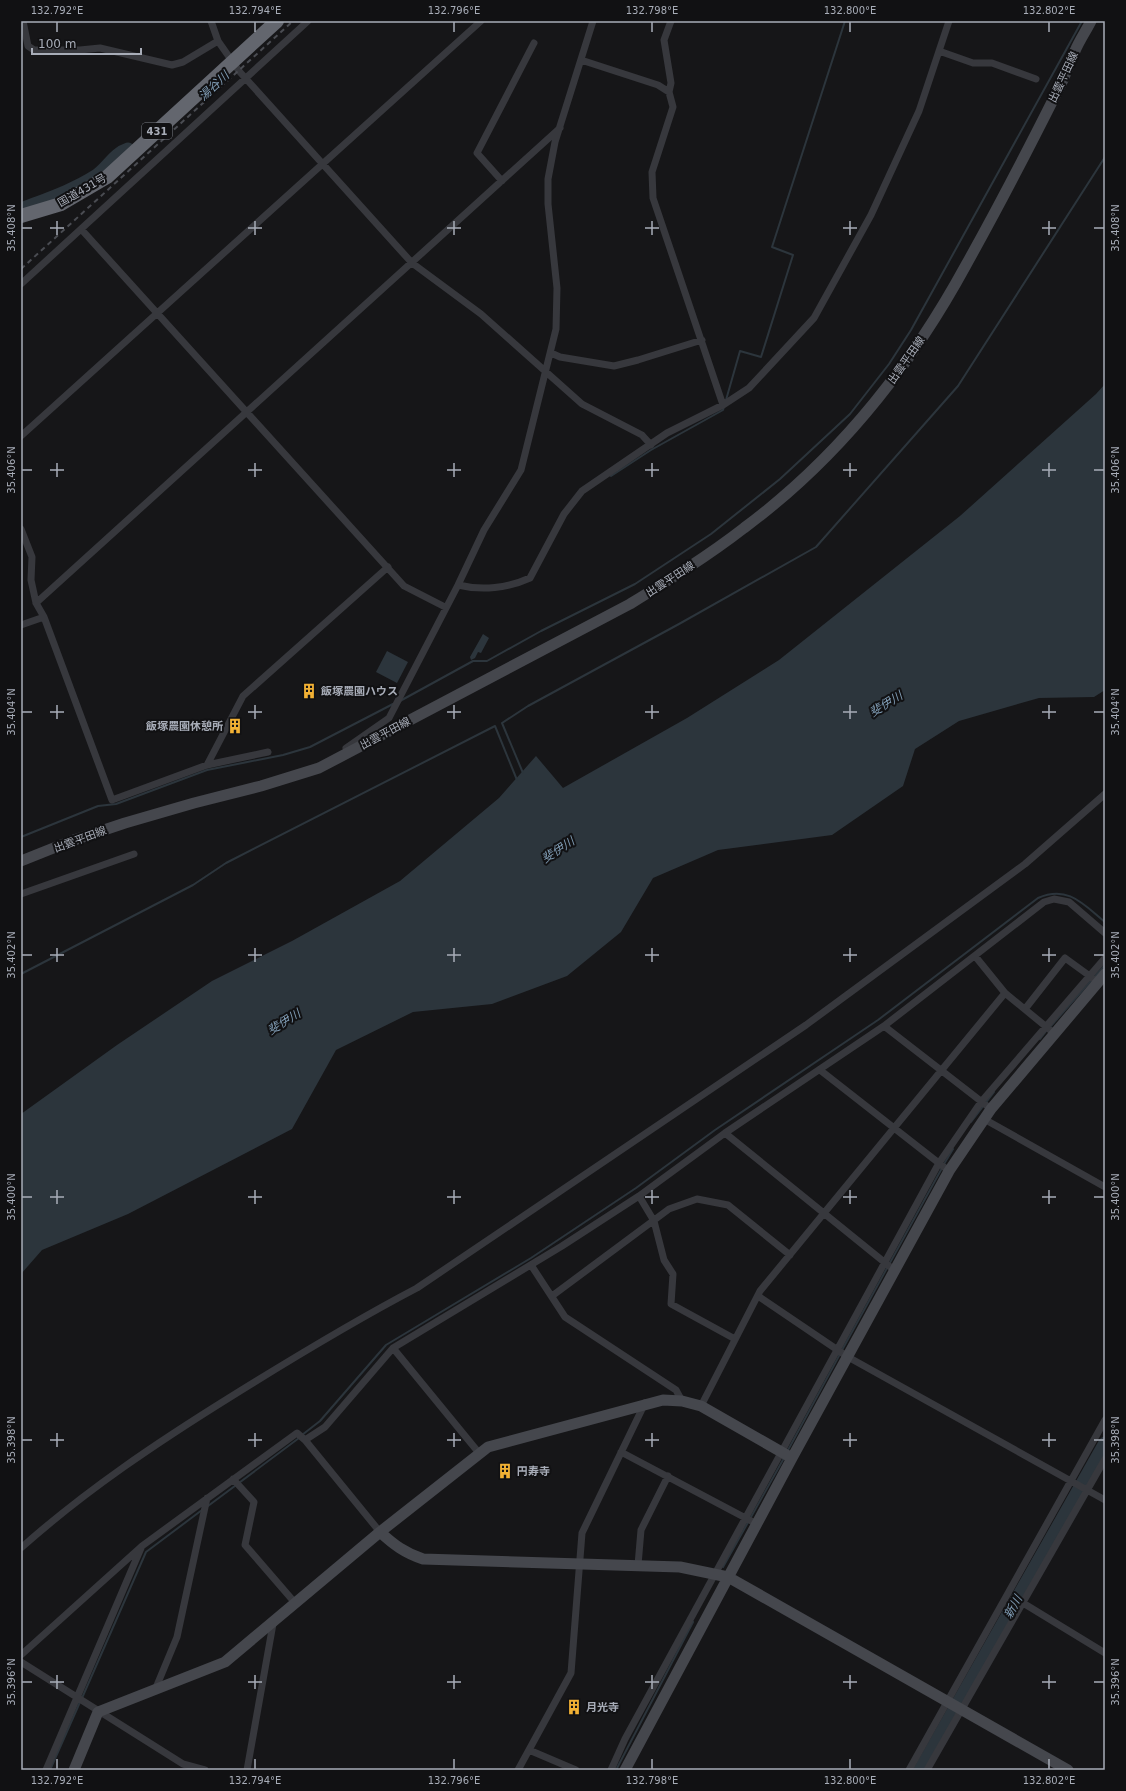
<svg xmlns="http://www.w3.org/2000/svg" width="1126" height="1791" font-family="'DejaVu Sans','Noto Sans JP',sans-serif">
<rect width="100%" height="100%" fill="#161618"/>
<!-- water -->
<path fill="#2c353c" d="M1105,384V690L1094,697L1039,698L959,721L915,749L903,786L832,835L718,850L653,878L621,932L567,976L492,1004L413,1012L336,1050L292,1129L128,1214L42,1250L21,1274V1114L117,1045L212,981L292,941L400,881L499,798L536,756L563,788L687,718L779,660L960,516L1096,394Z
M483,634L489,638L481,653L478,652L475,658L471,660L470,657Z
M387,651L408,662L397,683L376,672Z"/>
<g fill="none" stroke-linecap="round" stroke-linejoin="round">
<!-- stream -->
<path stroke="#2c353c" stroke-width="2" d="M726,400L740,351L761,357L793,255L772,247L845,21
M611,476L651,450L723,410L724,406
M400,701L473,661H487L541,631L635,584L711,534L780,479L850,414L889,364L911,330L1082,21
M523,773L502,723L528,706L679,624L816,547L958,386L1105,157
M21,837L98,806L116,804L207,770L283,755L310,747L393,704
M21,974L193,885L226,863L495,726L517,780
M1050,1027L1105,965
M1040,1039L1047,1030
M971,1122L994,1092
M944,1164L953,1149
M842,1350L942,1168
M302,1435L320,1421L386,1345L531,1258L636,1188L715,1130L878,1020L1038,898C1068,885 1083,904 1105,922
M788,1450L840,1354
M208,1506L299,1438
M723,1567L784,1458
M82,1698L146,1552L202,1510
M50,1770L80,1702
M616,1770L693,1622"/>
<!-- river -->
<path stroke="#2c353c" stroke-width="13" d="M21,209C47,199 74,190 97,175C108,167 115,153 128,149
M920,1770L1105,1443"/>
<!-- street -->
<path stroke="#37383d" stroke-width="7" d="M23,21L28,46L34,50H80L100,48L172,65L183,62L218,41
M211,21L218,41L239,71L412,263L481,314L582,404L642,435L651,445
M671,21L664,40L671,83L669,92L673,107L652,172L653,198L723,405
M939,51L973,63H992L1036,79
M581,60L658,85L669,92
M502,181L477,153L534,43
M81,229L404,586L445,607
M21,284L308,21
M551,353L560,357L614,366L638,360L702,340
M21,436L481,21
M21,529L32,557L31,580L36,603L44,617L112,800L207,765L268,752
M458,585C482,591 508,588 530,578L564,514L582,491L667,433L723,405L749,388L814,318L871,215L919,111L949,21
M36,603L560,128
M21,625L44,617
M346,748L389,718L458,585L484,530L521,470L556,329L557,288L548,204V179L555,142L593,21
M207,765L243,696L388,567
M21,894L134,854
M975,956L1005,993L1055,1034
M1025,1009L1065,958L1098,982
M884,1026L991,1109
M820,1070L949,1171
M984,1119L1105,1187
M725,1133L894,1270
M639,1196L654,1221L664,1260L673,1274L671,1304L735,1339
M531,1265L565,1317L676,1390L682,1401
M552,1296L669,1209L697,1199L728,1205L790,1255
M758,1296L848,1357L1105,1500
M393,1348L479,1453
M701,1406L760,1291L1005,993
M305,1440L325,1427L393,1348L562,1246L639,1196L725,1133L884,1026L1044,902L1054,899L1069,902L1105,933
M621,1452L757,1524
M233,1479L254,1502L245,1545L296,1604
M21,1548C86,1490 158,1442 232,1396C293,1358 354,1321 417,1288L806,1025L1025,864L1105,794
M638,1565L641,1530L668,1476
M1023,1603L1105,1653
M21,1655L142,1546L297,1433L305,1440L380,1532
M21,1662L183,1764L205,1770
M155,1690L177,1637L207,1498
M529,1750L576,1770
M46,1770L141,1548
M247,1770L273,1624
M518,1770L571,1673L582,1533L645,1403
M611,1770L625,1739L939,1163L981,1102L1105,958
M909,1770L1105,1420
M927,1770L1105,1459"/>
<!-- secondary -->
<path stroke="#45474d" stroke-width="11" d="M21,861L71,841L125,823L194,803L261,786L319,768L630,604C669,580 708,556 744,528C837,459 911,366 966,265C999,206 1030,146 1060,86C1066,75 1069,63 1075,51C1079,41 1086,31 1091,21
M380,1532C394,1545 405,1553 423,1559L680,1567L728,1577L1068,1770
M74,1770L98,1712L225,1662L380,1532L488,1447L663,1400L682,1401L701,1406L792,1458
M625,1770L792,1458L949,1171L991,1109L1105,974"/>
<!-- highway -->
<path stroke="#63666e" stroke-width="14" d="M21,216L61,204L107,177L277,21"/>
<!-- rail -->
<path stroke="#4a4c52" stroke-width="2" stroke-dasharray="5 4" stroke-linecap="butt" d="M21,269L293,21"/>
</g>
<!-- ticks -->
<path fill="none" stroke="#a8adb8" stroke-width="1.5" d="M57,22V32M255,22V32M454,22V32M652,22V32M850,22V32M1049,22V32M57,221V235M255,221V235M454,221V235M652,221V235M850,221V235M1049,221V235M22,228H32M50,228H64M248,228H262M447,228H461M645,228H659M843,228H857M1042,228H1056M1094,228H1104M57,463V477M255,463V477M454,463V477M652,463V477M850,463V477M1049,463V477M22,470H32M50,470H64M248,470H262M447,470H461M645,470H659M843,470H857M1042,470H1056M1094,470H1104M57,705V719M255,705V719M454,705V719M652,705V719M850,705V719M1049,705V719M22,712H32M50,712H64M248,712H262M447,712H461M645,712H659M843,712H857M1042,712H1056M1094,712H1104M57,948V962M255,948V962M454,948V962M652,948V962M850,948V962M1049,948V962M22,955H32M50,955H64M248,955H262M447,955H461M645,955H659M843,955H857M1042,955H1056M1094,955H1104M57,1190V1204M255,1190V1204M454,1190V1204M652,1190V1204M850,1190V1204M1049,1190V1204M22,1197H32M50,1197H64M248,1197H262M447,1197H461M645,1197H659M843,1197H857M1042,1197H1056M1094,1197H1104M57,1433V1447M255,1433V1447M454,1433V1447M652,1433V1447M850,1433V1447M1049,1433V1447M22,1440H32M50,1440H64M248,1440H262M447,1440H461M645,1440H659M843,1440H857M1042,1440H1056M1094,1440H1104M57,1675V1689M255,1675V1689M454,1675V1689M652,1675V1689M850,1675V1689M1049,1675V1689M22,1682H32M50,1682H64M248,1682H262M447,1682H461M645,1682H659M843,1682H857M1042,1682H1056M1094,1682H1104M57,1759V1769M255,1759V1769M454,1759V1769M652,1759V1769M850,1759V1769M1049,1759V1769"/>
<!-- icons -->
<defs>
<symbol id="building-bare" viewBox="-9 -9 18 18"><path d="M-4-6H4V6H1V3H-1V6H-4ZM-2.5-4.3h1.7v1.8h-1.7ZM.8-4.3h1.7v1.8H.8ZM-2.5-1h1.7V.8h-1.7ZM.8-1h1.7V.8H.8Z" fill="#f2b134" stroke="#111113" stroke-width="2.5" paint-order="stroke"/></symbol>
</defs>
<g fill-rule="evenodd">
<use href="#building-bare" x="298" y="680" width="22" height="22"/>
<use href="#building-bare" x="224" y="715" width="22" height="22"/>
<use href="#building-bare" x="494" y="1460" width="22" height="22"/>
<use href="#building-bare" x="563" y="1696" width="22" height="22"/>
</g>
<g text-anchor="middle" stroke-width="4" stroke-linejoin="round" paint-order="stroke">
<!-- shield labels -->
<rect fill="#111113" stroke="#7b7e86" stroke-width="1" x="142" y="123" width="30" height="16" rx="3"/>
<g font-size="10" font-weight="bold" fill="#a8adb8">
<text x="157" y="135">431</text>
</g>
<!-- street labels -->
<g font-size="11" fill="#a8adb8" stroke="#111113">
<text transform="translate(1063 77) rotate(-65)" y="4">出雲平田線</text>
<text transform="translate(82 190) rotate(-30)" y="4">国道431号</text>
<text transform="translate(906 360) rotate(-55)" y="4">出雲平田線</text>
<text transform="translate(670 579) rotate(-33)" y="4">出雲平田線</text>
<text transform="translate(385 733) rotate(-28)" y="4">出雲平田線</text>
<text transform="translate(80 839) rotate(-20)" y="4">出雲平田線</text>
</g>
<!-- poi labels -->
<g font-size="11" font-weight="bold" fill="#a8adb8" stroke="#111113" text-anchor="start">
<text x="321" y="695">飯塚農園ハウス</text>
<text x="223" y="730" text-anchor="end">飯塚農園休憩所</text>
<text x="517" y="1475">円寿寺</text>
<text x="586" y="1711">月光寺</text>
</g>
<!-- water labels -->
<g font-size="12" font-style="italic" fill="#7f9bb3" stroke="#111113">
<text transform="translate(214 86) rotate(-43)" y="4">湯谷川</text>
<text transform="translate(886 704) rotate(-32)" y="4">斐伊川</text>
<text transform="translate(558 850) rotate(-33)" y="4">斐伊川</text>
<text transform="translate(284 1022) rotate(-32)" y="4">斐伊川</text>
<text transform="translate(1013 1607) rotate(-61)" y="4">新川</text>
</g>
</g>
<!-- border -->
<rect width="1126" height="1791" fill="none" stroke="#111113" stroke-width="44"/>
<!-- scale -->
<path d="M32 48v6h109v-6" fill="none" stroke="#a8adb8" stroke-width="2"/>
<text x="38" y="48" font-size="12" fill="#a8adb8" stroke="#111113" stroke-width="3" paint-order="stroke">100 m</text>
<rect x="22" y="22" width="1082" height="1747" fill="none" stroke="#a8adb8" stroke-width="1.5"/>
<g font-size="10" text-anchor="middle" fill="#a8adb8">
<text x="57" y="14">132.792°E</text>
<text x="255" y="14">132.794°E</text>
<text x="454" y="14">132.796°E</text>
<text x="652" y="14">132.798°E</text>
<text x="850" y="14">132.800°E</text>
<text x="1049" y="14">132.802°E</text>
<text transform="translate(11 228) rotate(-90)" y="4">35.408°N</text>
<text transform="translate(1115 228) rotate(-90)" y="4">35.408°N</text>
<text transform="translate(11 470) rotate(-90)" y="4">35.406°N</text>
<text transform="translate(1115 470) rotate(-90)" y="4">35.406°N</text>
<text transform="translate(11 712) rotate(-90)" y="4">35.404°N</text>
<text transform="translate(1115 712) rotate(-90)" y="4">35.404°N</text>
<text transform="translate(11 955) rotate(-90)" y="4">35.402°N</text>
<text transform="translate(1115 955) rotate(-90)" y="4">35.402°N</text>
<text transform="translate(11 1197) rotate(-90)" y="4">35.400°N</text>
<text transform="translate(1115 1197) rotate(-90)" y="4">35.400°N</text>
<text transform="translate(11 1440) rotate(-90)" y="4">35.398°N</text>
<text transform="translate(1115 1440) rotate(-90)" y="4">35.398°N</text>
<text transform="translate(11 1682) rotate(-90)" y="4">35.396°N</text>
<text transform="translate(1115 1682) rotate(-90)" y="4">35.396°N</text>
<text x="57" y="1784">132.792°E</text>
<text x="255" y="1784">132.794°E</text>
<text x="454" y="1784">132.796°E</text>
<text x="652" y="1784">132.798°E</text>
<text x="850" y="1784">132.800°E</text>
<text x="1049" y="1784">132.802°E</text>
</g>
</svg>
